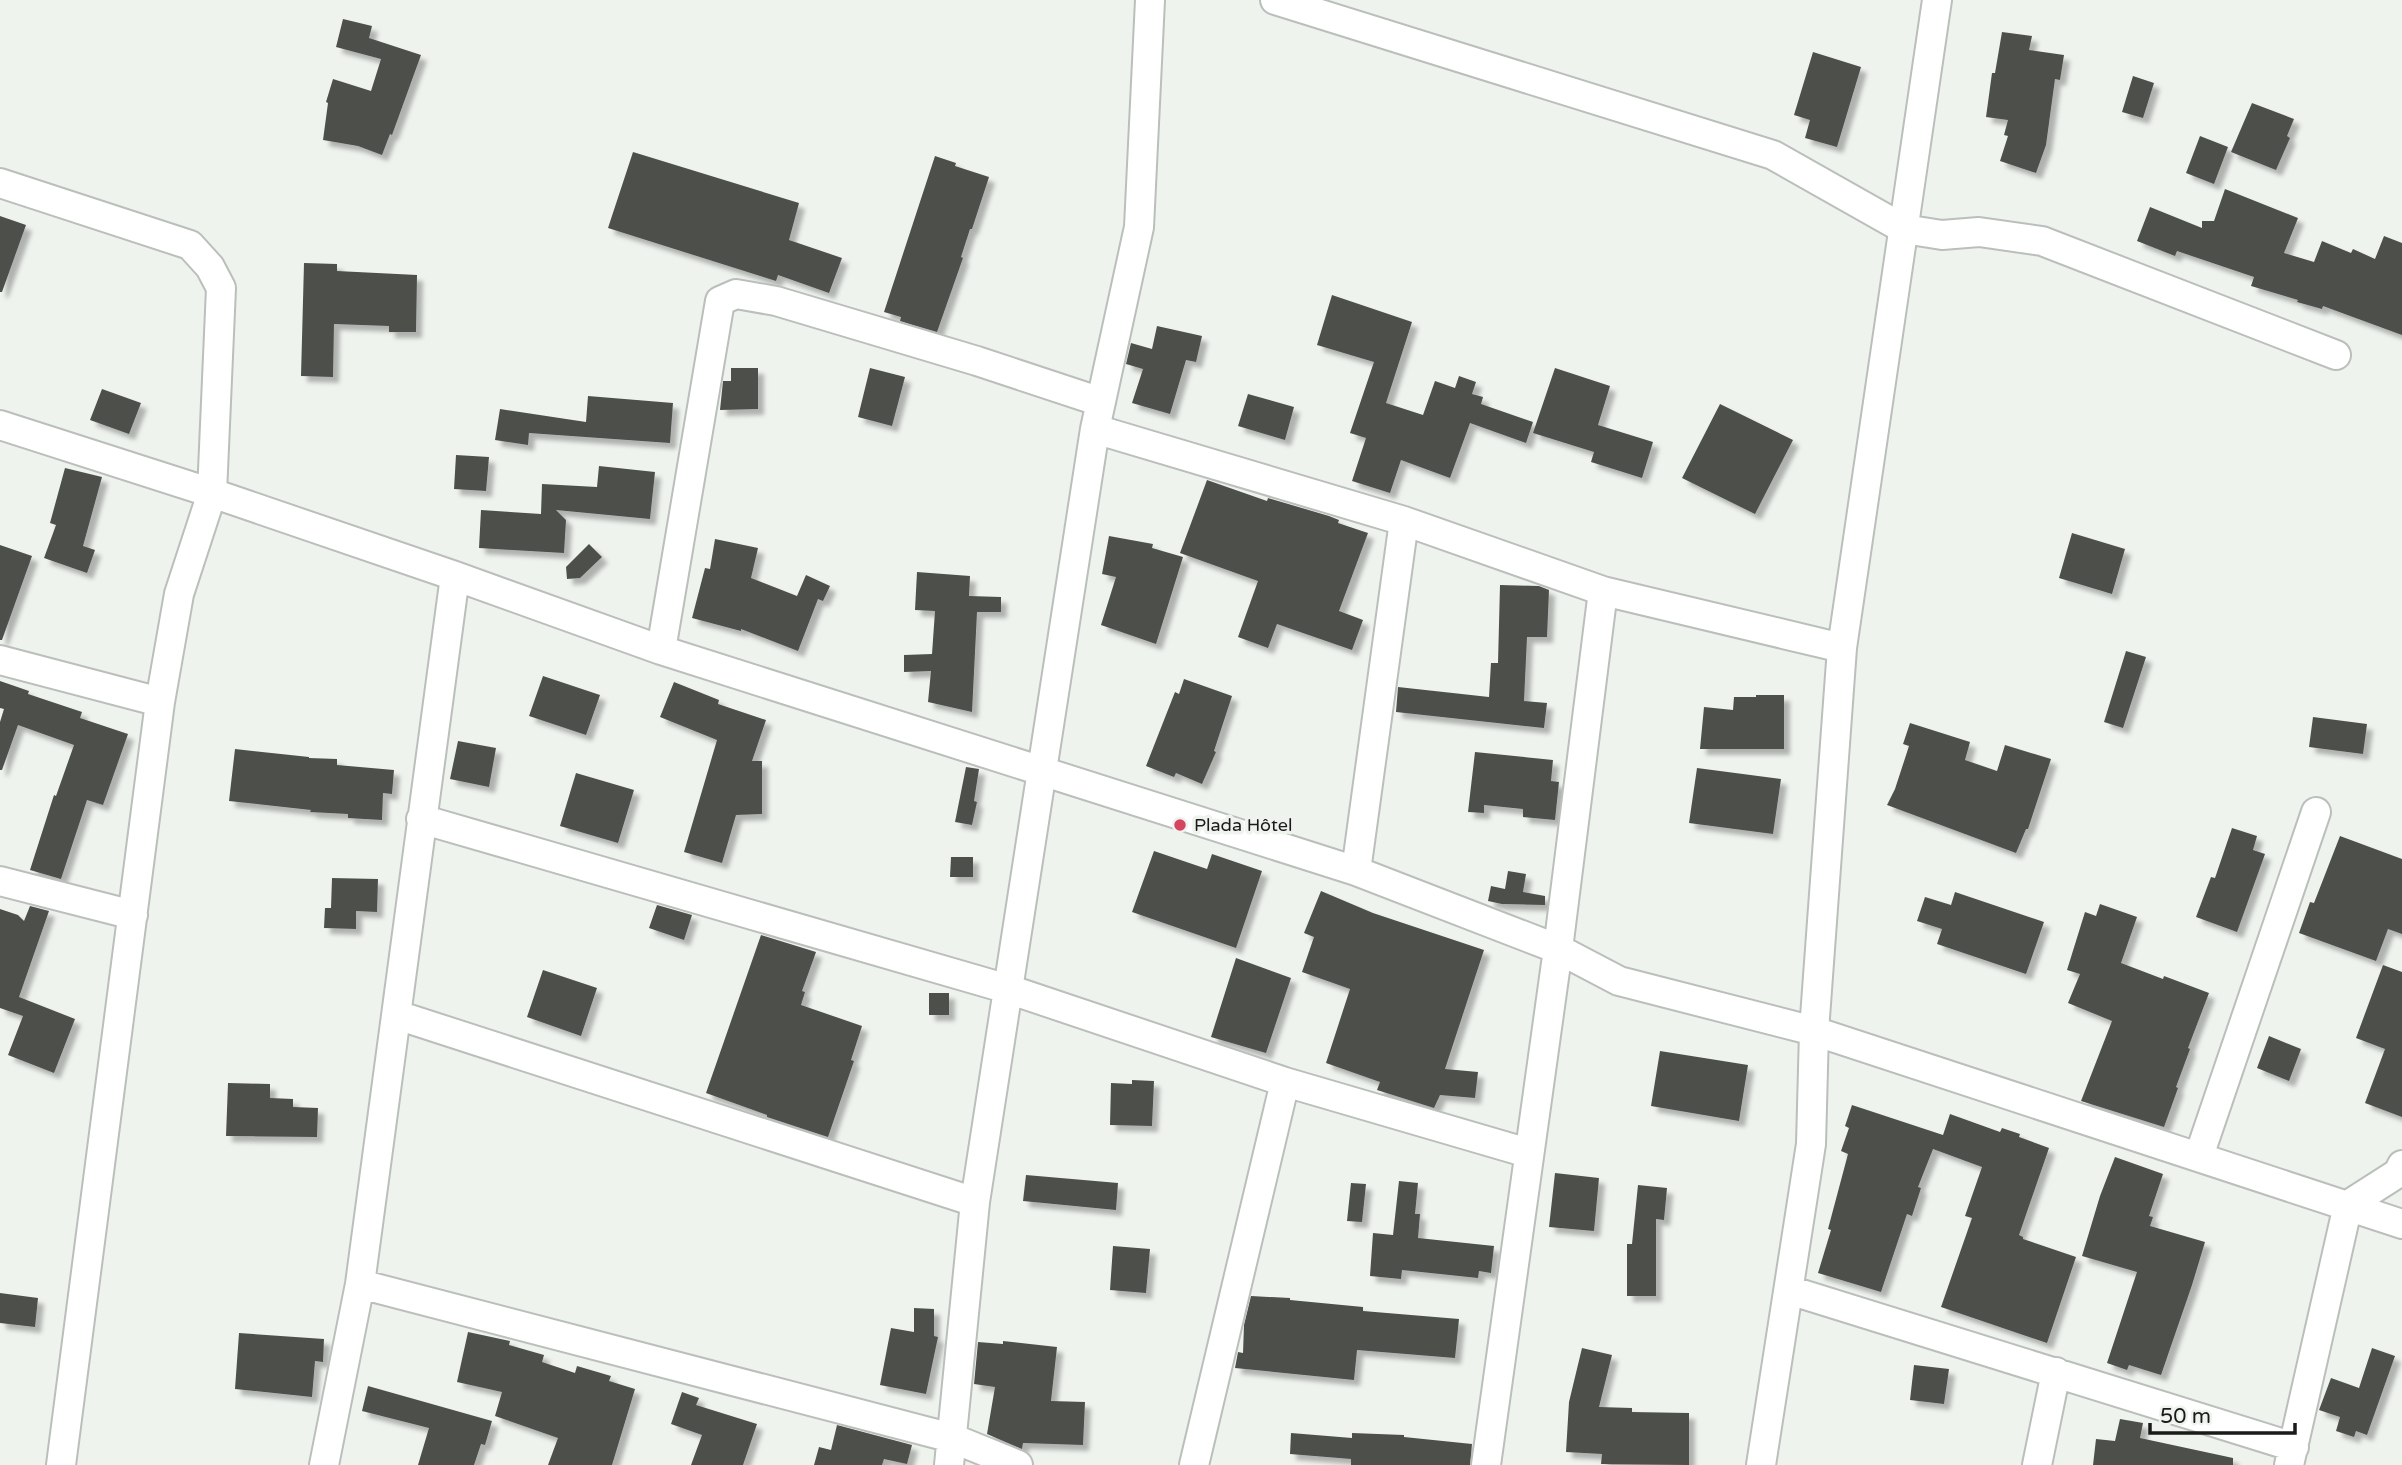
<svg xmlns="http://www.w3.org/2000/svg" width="2402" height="1465" font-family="'Varela Round',sans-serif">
<defs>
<filter id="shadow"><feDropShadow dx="6" dy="6" stdDeviation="2" flood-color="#0004"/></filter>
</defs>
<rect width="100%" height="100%" fill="#eff3ee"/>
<!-- building -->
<path fill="#4d504c" filter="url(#shadow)" d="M343,19L372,26L369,38L421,55L392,135L390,134L382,155L358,146L323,140L328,103L326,102L333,79L371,91L381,59L336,47Z
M2002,32L2032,36L2029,50L2064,55L2060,80L2055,79L2046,145L2036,173L2000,161L2008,136L2004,135L2008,120L1986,117L1992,73H1995Z
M1813,52L1861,67L1837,147L1805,138L1810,120L1794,115Z
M2133,76L2154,83L2143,118L2122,112Z
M2252,103L2294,119L2287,136L2290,138L2276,170L2231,152Z
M2200,136L2228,147L2214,184L2186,173Z
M633,152L799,203L789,240L842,258L829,293L778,275L776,281L608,228Z
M935,156L956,163L955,166L989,177L972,229H970L961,257L963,258L937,332L900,321L901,317L884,312Z
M2225,189L2298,218L2284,253L2314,262L2322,241L2351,253L2353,249L2375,259L2384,236L2402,243V335L2323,306L2322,309L2297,302L2298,300L2251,286L2254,277L2177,251L2175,256L2137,241L2150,207L2202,228V221H2214Z
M0,216L26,225L2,292H0Z
M304,263L337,264V271L417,275L416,332H389V326L334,324L333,377L301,376Z
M1332,295L1412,322L1386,403L1423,415L1435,381L1455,388L1459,376L1476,382L1472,394L1483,397L1481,404L1533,422L1526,443L1470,423L1450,478L1401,460L1390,493L1352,481L1366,438L1350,433L1374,362L1317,345Z
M1157,326L1202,336L1196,362L1186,360L1170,414L1132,403L1143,369L1126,364L1131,343L1152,349Z
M731,368H758V409L720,410L723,381H731Z
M870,368L905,377L892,426L858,417Z
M1555,368L1610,386L1598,425L1653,442L1642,478L1591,462L1594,452L1533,433Z
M102,389L141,403L129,434L90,420Z
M1248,394L1294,407L1285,440L1238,426Z
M588,396L673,403L670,443L529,433L528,445L495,440L500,409L586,422Z
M1720,404L1793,440L1755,514L1682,478Z
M456,455L489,457L486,491L454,489Z
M599,466L655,472L650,519L556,510L566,520L564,553L479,548L481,510L541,514L542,484L597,487Z
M65,468L102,477L83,546L95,550L87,573L44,558L56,525L50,523Z
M1207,480L1267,501L1268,498L1329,516L1339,520L1338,523L1368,533L1339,611L1363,620L1352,650L1277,624L1268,648L1238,637L1258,581L1180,553Z
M2072,533L2125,549L2112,594L2059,578Z
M1109,536L1153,544L1152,548L1183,557L1156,644L1101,625L1116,577L1102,574Z
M715,539L758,548L751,578L797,596L806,575L830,586L823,601L818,599L798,651L741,629V631L692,618L705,568L710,569Z
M589,544L602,557L580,578L567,579L566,567Z
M0,545L32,556L2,640H0Z
M917,572L970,576L969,596L1001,597V612H977L972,712L928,702L931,671L904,672V655L932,654L935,611L915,610Z
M1500,585L1539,586L1549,590L1547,637H1527L1524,701L1547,703L1544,728L1396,712L1398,687L1489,697L1491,663H1498Z
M2126,651L2146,657L2123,728L2104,722Z
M543,676L600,695L586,735L529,716Z
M1184,679L1232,696L1214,751L1216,752L1202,784L1176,773L1174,777L1146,766L1175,692L1179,694Z
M0,681L29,691L28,694L82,712L80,718L128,734L103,805L87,800L61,879L30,870L54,795L56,796L74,745L18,725L2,770H0V722L4,709L0,708Z
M674,682L719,700L718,704L766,720L752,761H762V814L736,815L722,863L684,852L717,740L660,717Z
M1756,695H1784V749H1700L1704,707L1733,710L1734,697H1756Z
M2313,717L2367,724L2363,754L2309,747Z
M1910,723L1970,742L1965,760L1997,771L2005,745L2051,759L2028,829H2026L2016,853L1887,805L1895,789L1909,746L1903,744Z
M458,741L496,748L489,787L450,779Z
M235,749L309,757V758L337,759V765L394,770L392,794L383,793L382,820L348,818V814L310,812L311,810L229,801Z
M1475,752L1553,760L1551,781L1559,782L1555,820L1523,817V809L1484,805V813L1468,812Z
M966,767L979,769L974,801L977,802L972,825L955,822Z
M1697,768L1781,779L1773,834L1689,823Z
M576,773L634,790L618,843L560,826Z
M2232,828L2257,836L2253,850L2265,854L2237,932L2196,917L2211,877L2215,878Z
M2340,836L2402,859V934L2388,929L2376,961L2299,933L2310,902L2314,903Z
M1154,851L1207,869L1212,854L1262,871L1236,948L1132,912Z
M951,857H973V877H950Z
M1508,871L1526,874L1523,892L1545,896V905L1502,904L1488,901L1491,886L1505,889Z
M332,878L378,879L377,912L356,911V929L324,928L325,908H331Z
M1321,891L1373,913L1484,950L1445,1069L1478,1072L1475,1098L1440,1095L1434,1108L1377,1090L1380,1082L1326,1063L1350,989L1302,972L1314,937L1304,933Z
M1955,892L2044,922L2026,974L1937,944L1942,929L1917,921L1925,897L1951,905Z
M2100,904L2137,917L2121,963L2163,979L2164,976L2209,993L2188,1048L2190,1049L2176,1087L2178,1088L2164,1127L2081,1101L2112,1021L2068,1003L2080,974L2067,970L2085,912L2096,916Z
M657,905L692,915L684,940L649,928Z
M30,906L49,911L19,997L75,1019L54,1073L8,1055L23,1016L0,1008V909L18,915L24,921Z
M761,935L816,952L802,991L805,992L801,1005L862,1026L851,1060L854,1061L828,1137L767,1117V1115L706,1093Z
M1236,958L1291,978L1266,1053L1211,1037Z
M2383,965L2402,972V1117L2365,1103L2385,1049L2356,1038Z
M543,970L597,988L581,1036L527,1017Z
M929,993H949V1015H929Z
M2269,1036L2301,1049L2289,1081L2257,1068Z
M1660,1051L1748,1065L1739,1121L1651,1106Z
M1132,1080L1154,1081L1152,1126L1110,1125L1111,1083L1132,1084Z
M228,1083L270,1084V1098L293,1099V1107L318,1108L317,1137L226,1136Z
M1852,1105L1943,1135L1950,1114L2000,1132L2002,1128L2020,1134L2019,1137L2049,1148L2019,1235L2023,1237V1239L2076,1257L2047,1343L1941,1307L1972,1218L1965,1216L1982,1167L1933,1149L1918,1187L1921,1188L1912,1216L1907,1214L1881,1292L1818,1273L1831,1230L1828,1229L1848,1154L1841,1151L1849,1128L1845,1126Z
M2115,1157L2163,1174L2149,1216L2153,1217L2150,1226L2205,1242L2192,1285L2161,1375L2129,1365L2127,1370L2107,1363L2137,1272L2082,1256L2100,1196Z
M1555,1173L1599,1178L1594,1231L1549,1227Z
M1026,1175L1118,1183L1116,1210L1023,1201Z
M1399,1181L1418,1183L1415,1214H1420L1418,1238L1494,1246L1491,1273L1479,1271L1478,1278L1402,1270L1401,1279L1370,1276L1373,1233L1393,1235Z
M1351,1183L1366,1184L1362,1222L1347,1221Z
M1638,1185L1667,1188L1664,1220L1656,1219V1296H1627V1244H1632Z
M1113,1246L1150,1249L1146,1293L1110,1290Z
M0,1293L38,1298L35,1327L0,1323Z
M1251,1296L1290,1298V1300L1363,1307V1311L1459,1319L1455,1358L1357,1350L1354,1380L1235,1368L1238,1352L1243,1353L1244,1325Z
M914,1308L934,1309V1336L938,1337L926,1394L880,1385L891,1328L914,1332Z
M468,1332L510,1341L509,1345L544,1355L542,1362L575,1373L577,1366L611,1376L609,1381L635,1389L612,1465H548L558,1438L495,1416L502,1392L457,1382Z
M239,1333L324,1339L323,1362L315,1361L312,1397L235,1389Z
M1003,1341L1057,1347L1051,1401L1085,1402L1083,1445L1023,1443L1022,1449L987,1434L995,1387L974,1384L978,1342L1003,1344Z
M1582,1348L1612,1355L1599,1407L1632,1408V1412L1689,1413V1465L1601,1464L1602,1454L1566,1452L1569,1402Z
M2372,1348L2395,1356L2367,1435L2356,1431L2354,1437L2336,1431L2340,1417L2319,1410L2331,1378L2359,1388Z
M1914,1365L1949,1369L1944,1404L1910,1400Z
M368,1386L492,1421L485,1445L481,1444L474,1465H418L429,1428L362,1411Z
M682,1392L699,1398L696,1405L757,1424L743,1465H691L702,1435L671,1424Z
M2120,1419L2143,1423L2140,1438L2233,1458V1465H2093L2096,1439L2115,1441Z
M837,1425L912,1445L907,1464L884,1459L882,1465H814L819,1447L831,1450Z
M1291,1433L1352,1438V1433L1404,1435V1437L1472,1444L1470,1465H1351V1459L1290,1454Z"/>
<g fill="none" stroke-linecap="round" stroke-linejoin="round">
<defs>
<path id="minor" d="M1275,0L1773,155L1904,229L1942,235L1979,232L2042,241L2336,355
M0,183L190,245L210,267L221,288L212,493L179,594L160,702L61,1465
M0,425L212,493L455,576L661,650L1356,871L1558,949L1619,981L1814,1031L2402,1224
M1095,429L1404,521L1603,591L1558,949L1486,1465
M1603,591L1842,648
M661,650L720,301L736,294L776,301L977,361L1101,402
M0,660L160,702
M421,819L1008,989L1285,1082L1528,1153
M1356,871L1404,521
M0,881L133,915
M397,1015L975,1202
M2199,1156L2316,812
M360,1284L952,1438L1018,1465
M1789,1290L2294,1447
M324,1465L360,1284L455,576
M949,1465L975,1202L1095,429L1139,227L1150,0
M1194,1465L1285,1082
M1761,1465L1811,1144L1814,1031L1842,648L1937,0
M2037,1465L2056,1372
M2289,1465L2348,1205L2398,1173L2402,1165"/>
</defs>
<!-- minor casing -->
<use href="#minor" stroke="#bbbfbb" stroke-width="32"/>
<!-- minor -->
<use href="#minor" stroke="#fff" stroke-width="28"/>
</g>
<!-- markers -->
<circle fill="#d5455f" stroke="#eff3ee" stroke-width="2.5" cx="1180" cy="825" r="7"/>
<g text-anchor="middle" stroke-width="7" stroke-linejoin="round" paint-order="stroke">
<!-- poi labels -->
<g font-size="18" fill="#191b19" stroke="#eff3ee" text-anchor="start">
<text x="1194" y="831">Plada Hôtel</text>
</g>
</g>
<!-- scale -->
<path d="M2150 1423v10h145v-10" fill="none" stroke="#191b19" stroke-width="3.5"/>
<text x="2160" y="1423" font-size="21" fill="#191b19" stroke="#eff3ee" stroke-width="5" paint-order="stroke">50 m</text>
</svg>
